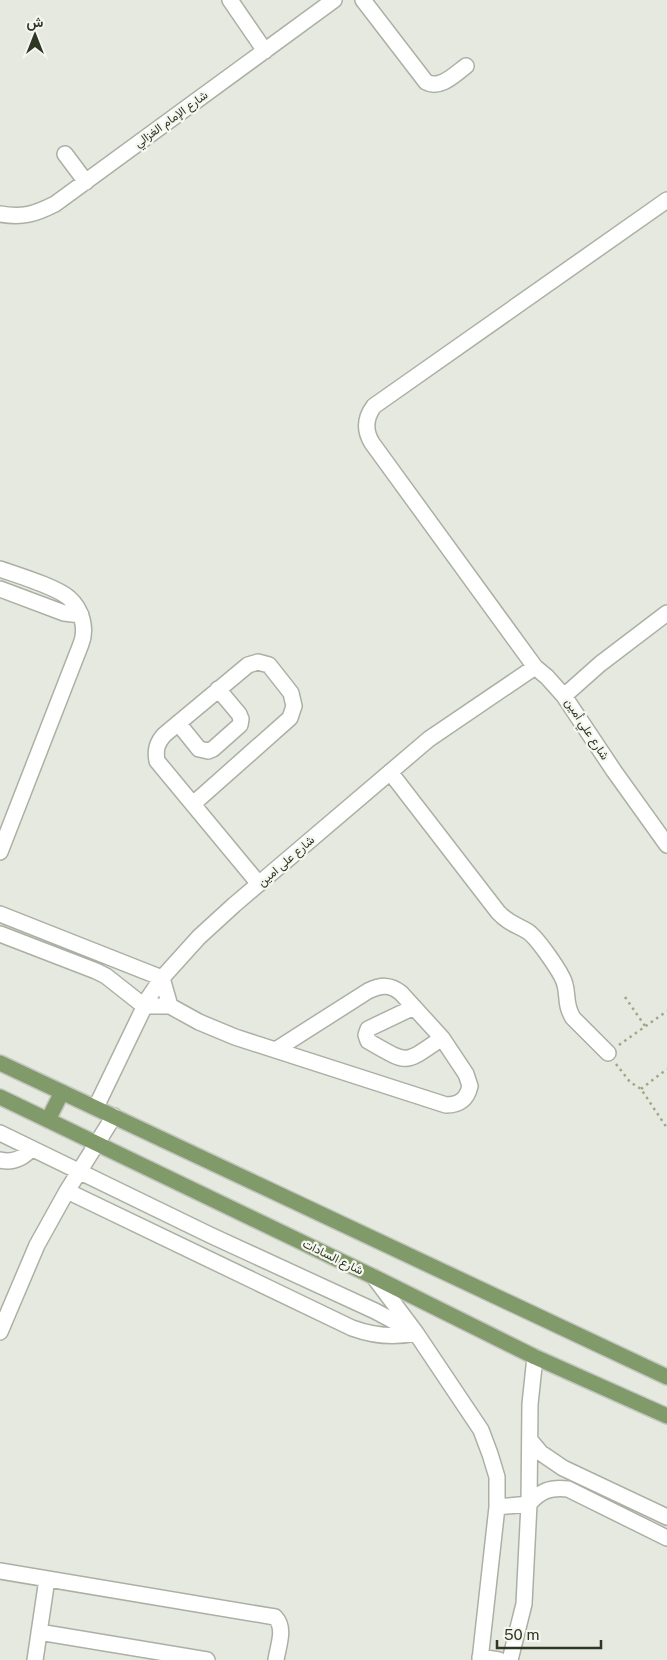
<svg xmlns="http://www.w3.org/2000/svg" width="667" height="1660" font-family="'Public Sans',Vazirmatn,sans-serif">
<rect width="100%" height="100%" fill="#e6e9e0"/>
<g fill="none" stroke-linecap="round" stroke-linejoin="round">
<defs>
<path id="minor" d="M230,0L265,51
M363,0L426,82C440,90 455,74 466,66
M65,154L86,182
M0,214C23,218 35,214 55,204L334,0
M0,569C17,575 57,587 69,598C82,609 87,629 81,644L0,852
M0,589L64,613L81,615
M667,613L600,664L564,696L614,771L667,845
M564,696L547,677L535,667L372,443C364,430 365,418 374,406L667,200
M178,723L199,749L208,751L213,749L240,725L241,719L239,714L218,689
M390,772L498,912C508,923 515,924 527,931C536,936 557,967 562,977C570,991 563,1002 573,1018L608,1053
M193,804L290,718L294,706L291,693L269,665L258,662L248,665L164,735C157,743 155,750 157,761L259,884
M0,914L162,978L170,1006
M0,934L96,971L106,976L144,1006H170L199,1022L235,1037L446,1105C460,1105 467,1099 470,1086L466,1074L442,1038L401,993C390,984 381,985 368,991L277,1049
M414,1007L368,1029L366,1035L368,1041C409,1064 403,1065 442,1038
M96,1107L149,997L162,978L199,937L234,905L429,739L535,667
M0,1133L210,1235L375,1311L416,1333
M0,1160C13,1163 22,1159 31,1149
M67,1191L352,1328C374,1336 394,1338 416,1333
M374,1277L416,1333L481,1430L490,1454L497,1477V1507L480,1660
M0,1332L37,1245L67,1191L114,1116
M530,1440L541,1453L563,1468L667,1517
M497,1507L529,1504C540,1491 550,1487 568,1489L667,1538
M0,1571L275,1617C286,1628 278,1646 276,1660
M39,1632L207,1660
M480,1657L499,1660
M35,1660L47,1579
M510,1660L524,1604L529,1504L530,1404L535,1357"/>
<path id="major" d="M0,1063L667,1377
M0,1097L374,1277L535,1357L667,1416
M48,1120L62,1092"/>
</defs>
<!-- minor casing -->
<use href="#minor" stroke="#abb0a4" stroke-width="18"/>
<!-- major casing -->
<use href="#major" stroke="#c4c7c1" stroke-width="18"/>
<!-- path -->
<path stroke="#99aa84" stroke-width="2.5" stroke-dasharray="2.5 4" stroke-linecap="butt" d="M625,997L645,1026
M619,1045L667,1011
M616,1064L630,1082L641,1089L667,1128
M641,1089L667,1069"/>
<!-- minor -->
<use href="#minor" stroke="#fff" stroke-width="15"/>
<!-- major -->
<use href="#major" stroke="#819a69" stroke-width="15"/>
</g>
<g text-anchor="middle" stroke-width="4.5" stroke-linejoin="round" paint-order="stroke">
<!-- street labels -->
<g font-size="12" fill="#2d3823" stroke="#f5f6f0">
<text transform="translate(171 119) rotate(-36)" y="4">شارع الإمام الغزالي</text>
<text transform="translate(587 729) rotate(57)" y="4">شارع علي أمين</text>
<text transform="translate(286 861) rotate(-41)" y="4">شارع على امين</text>
<text transform="translate(333 1257) rotate(26)" y="4">شارع السادات</text>
</g>
</g>
<!-- north arrow -->
<g transform="translate(35 35)" stroke="#f5f6f0" stroke-width="4" paint-order="stroke">
<path d="M0-4L9 19L0 12L-9 19Z" fill="#2d3823"/>
<text y="-8" font-size="14" font-weight="bold" text-anchor="middle" fill="#2d3823">ش</text>
</g>
<!-- scale -->
<path d="M497 1640v8h104v-8" fill="none" stroke="#2d3823" stroke-width="2.5"/>
<text x="504" y="1640" font-size="15" fill="#2d3823" stroke="#f5f6f0" stroke-width="4" paint-order="stroke">50 m</text>
</svg>
